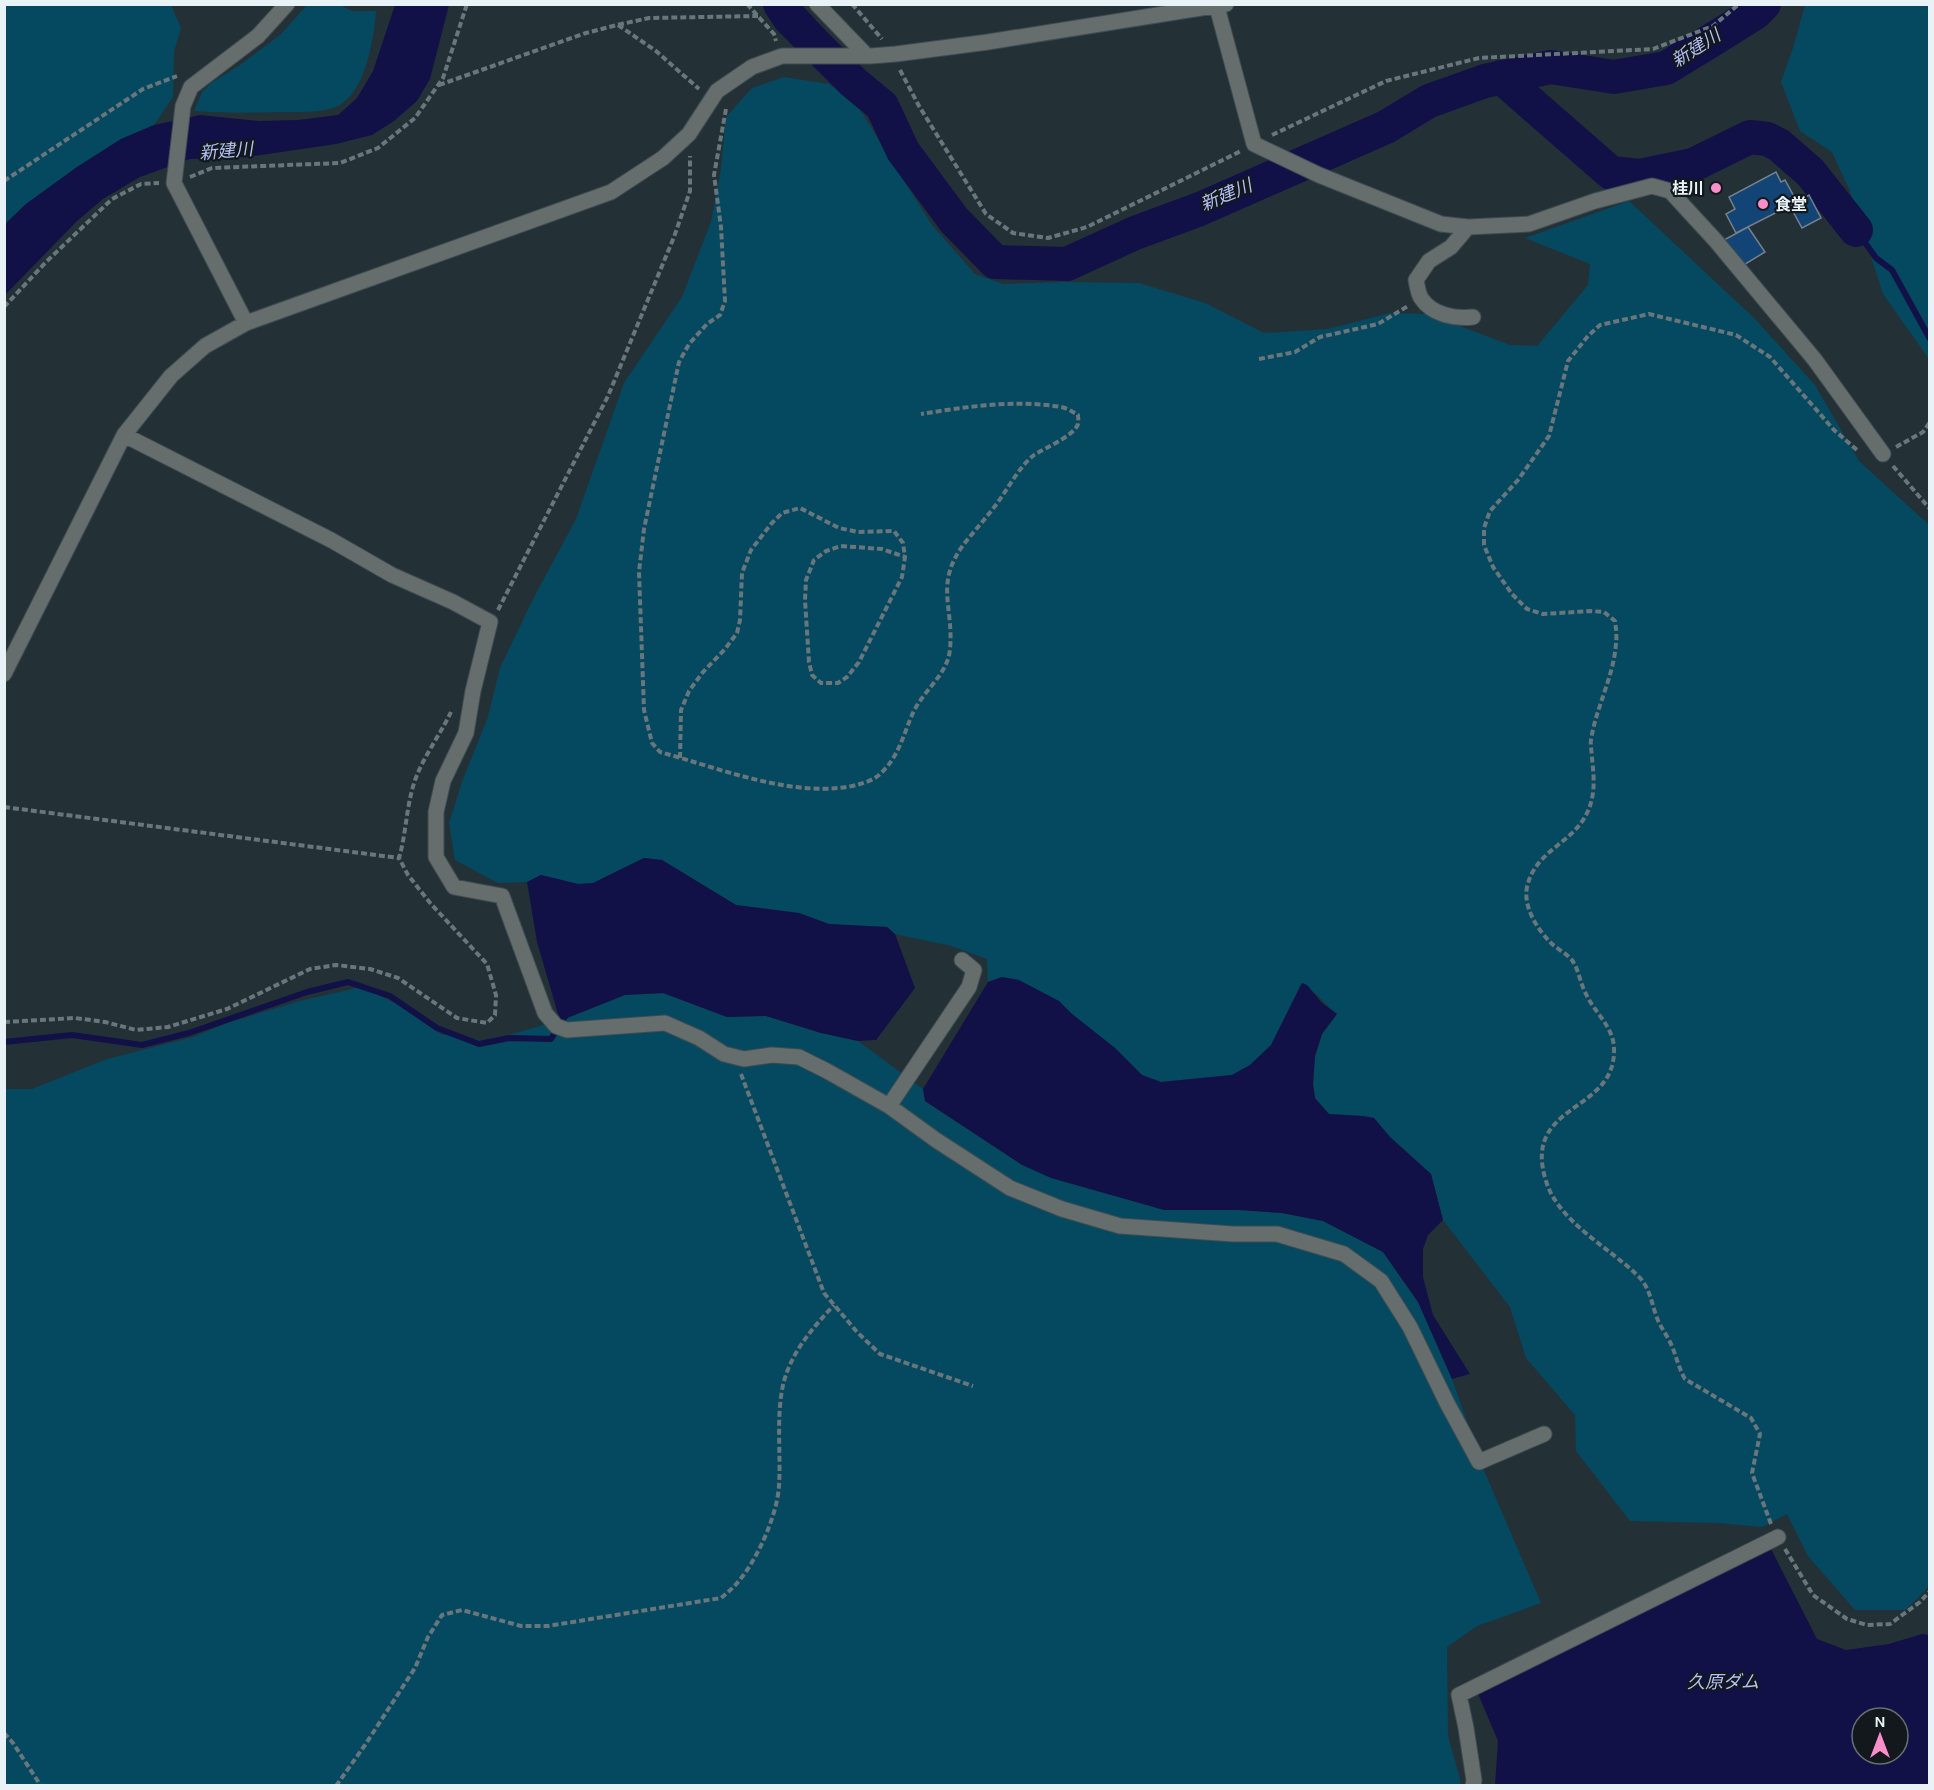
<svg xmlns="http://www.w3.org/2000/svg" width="1934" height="1790" font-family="Karla,'Noto Sans JP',sans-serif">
<rect width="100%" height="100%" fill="#233137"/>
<!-- green -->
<path fill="#044960" d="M5,5H171L181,28L174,52L173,97L154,125L121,139L77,167L26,204L5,224Z
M307,5H340L352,11H376C374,39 365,98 333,108C315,113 296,112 278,112C249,113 222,113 194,111L202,92L211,83L240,65L280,35Z
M1805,5H1929V359L1883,294L1850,191L1832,152L1800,131L1781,82L1793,48Z
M784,77L829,84L858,106L890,159L932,225L975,274L1003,284L1068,282L1139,283L1205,303L1264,333L1328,329L1390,313L1428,314L1510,345L1537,346L1588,285L1590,264L1525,238L1629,201L1754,318L1815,385L1859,461L1929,525V1583L1926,1590L1905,1610H1855L1808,1556L1787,1514L1762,1527L1718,1523L1630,1521L1576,1451L1575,1415L1526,1358L1510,1307L1443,1220L1431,1174L1390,1137L1374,1118L1363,1116L1328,1114L1315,1099L1313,1084L1315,1056L1322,1034L1337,1014C1328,1007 1309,985 1301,984L1271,1045L1250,1065L1232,1075L1161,1082L1142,1075L1115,1048L1072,1014L1059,1001L1002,977L988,982L987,959L951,946L895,934L887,927L829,924L799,913L736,905L662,860L644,858L593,883L578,884L541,875L527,882L498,883L455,860L449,823L463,779L488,717L500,668L533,599L576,519L624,383L682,297L711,222L721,169L726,117L752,88Z
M361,987L408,1009L441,1034L487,1041L562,1020L625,995L664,993L727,1017L766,1016L821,1033L858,1041L923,1089L925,1101L1022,1165L1164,1210H1239L1282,1213L1323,1221L1383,1252L1418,1302L1452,1379L1485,1473L1541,1603L1477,1626L1447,1647L1448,1736L1460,1779V1785L5,1786V1089H32L107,1059L193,1037L227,1023L300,1001Z"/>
<!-- water -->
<path fill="#111148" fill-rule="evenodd" d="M395,5H449L430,79L417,101L394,121L372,135L336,144L247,157L190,159L140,177L103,199L77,221L5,295V224L26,204L77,167L121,139L154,125L200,115L259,121L298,120L338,115L357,98L373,71Z
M762,5H802L840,47L857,72L818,70C799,49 782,25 762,5Z
M644,858L662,860L736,905L799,913L829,924L887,927L895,934L915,988L876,1040L858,1041L821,1033L766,1016L727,1017L663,993L625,995L562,1020L558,1014L537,942L527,882L541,875L578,884L593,883Z
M1002,977L1019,980L1059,1001L1072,1014L1115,1048L1142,1075L1161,1082L1232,1075L1250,1065L1271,1045L1302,983L1307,985L1322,1003L1337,1014L1322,1034L1315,1056L1313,1084L1315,1098L1329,1114L1363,1116L1374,1118L1390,1137L1431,1174L1443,1220L1428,1235L1423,1249V1277L1433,1315L1470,1374L1452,1379L1418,1302L1383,1252L1323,1221L1282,1213L1239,1210H1164L1051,1178L1022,1165L925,1101L923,1089L988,982Z
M1769,1545L1817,1639L1846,1650L1889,1644L1922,1634L1929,1635V1785H1495L1498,1741L1476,1689ZM1862,1718H1898V1754H1862Z"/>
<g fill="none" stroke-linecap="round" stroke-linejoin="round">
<!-- stream -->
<path stroke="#111148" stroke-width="6" d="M1856,230L1876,258L1892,270L1930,339
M4,1042L72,1035L142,1045L189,1033L307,992L348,982L390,996L437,1028L479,1044L509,1038L551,1039L567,1013"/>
<!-- river -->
<path stroke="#111148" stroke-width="34" d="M780,4L790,19L853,82L882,106L903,151L954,220L995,262L1067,264L1135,233L1200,209L1386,127L1429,101L1485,81L1551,67L1614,77L1666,68L1699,48L1755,13L1764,4
M1501,77L1611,173L1640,176L1693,165L1750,137L1767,139L1779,145L1810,172L1856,230"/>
</g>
<!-- building -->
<path fill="#124576" stroke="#76808c" stroke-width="1.5" d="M1776,172L1781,182L1785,180L1797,202L1736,233L1726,214L1735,209L1729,197Z
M1809,195L1821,218L1802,228L1790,206Z
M1748,227L1765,252L1742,266L1724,240Z"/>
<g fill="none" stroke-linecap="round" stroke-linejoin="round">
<defs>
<path id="minor" d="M817,4L867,56
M1217,7L1254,144L1319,175L1441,224L1468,227L1529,224L1595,201L1652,186L1670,191L1716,241L1815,360L1883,454
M1468,227L1451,247L1429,261L1416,280C1417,285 1418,293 1421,298C1432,315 1455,319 1473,317
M246,323L174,183L183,106L191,87L258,36L287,4
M124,435L331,540L392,575L453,602L490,622L473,691L466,733L443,781L436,812V857L454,887L502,896L545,1013L556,1026L567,1030L665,1023L699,1038L724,1054L744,1059L772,1055L799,1057L827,1071L889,1106L936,1140L1010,1188L1062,1209L1120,1226L1233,1234H1277L1344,1254L1381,1281L1410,1327L1447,1403L1479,1462L1544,1434
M4,674L124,435L171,376L205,346L246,323L611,192L663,158L689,134L717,91L752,67L782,56H871L896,54L988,42L1226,4
M889,1106L969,987L974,970L962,960
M1473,1786L1474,1780L1466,1728L1459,1695L1778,1537"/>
</defs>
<!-- minor casing -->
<use href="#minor" stroke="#3f4c52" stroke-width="17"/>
<!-- path -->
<path stroke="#69767b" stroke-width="4" stroke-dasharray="6 3" stroke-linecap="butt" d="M747,4L774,34L776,41
M852,4L882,39
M618,25L656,51L699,89
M900,70L919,106L986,214L1013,233L1048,238L1087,227L1241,151
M439,85L586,33L617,25L649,18L758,16
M726,109L714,175L721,227L725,301L720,315L707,324L689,344L679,362L644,529L639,572L644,710L652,743L660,752C719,768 799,801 860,784C867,782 875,779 880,774C898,758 903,736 912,715C922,691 948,675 950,649C954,607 934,584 964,544C975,530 987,517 998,502C1009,487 1019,467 1034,455C1045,448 1074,436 1078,424C1079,421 1078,418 1078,415C1073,412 1067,408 1061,407C1017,399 965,407 921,414
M1272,135L1386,81L1479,58L1653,49L1713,26L1739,4
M190,177L212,168L340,163L378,148L415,118L443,78L467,4
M4,181L143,89L177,76
M4,307L46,262L112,199L141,184L159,183
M1259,359L1295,352L1320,337L1378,324L1408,306
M1896,447L1923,432L1930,422
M1893,466L1930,509
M498,610L608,396L674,237L690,191V156
M680,758L681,710L689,691L703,672L725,649L737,633L740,620L742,573L751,550L771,524L782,513L800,508L839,528L858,532L894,531L903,543L905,557L902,577L859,662L847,677L838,683H821L812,675L809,662L805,600L806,580L814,560L826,551L841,546L882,549L905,557
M4,807L399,858
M4,1022L75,1018L105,1022L136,1030L168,1027L227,1009L310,969L336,965L370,969L398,978L457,1018L487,1023L495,1015L496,995L487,964L431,904L408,875L399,858C407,831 406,802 417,775C426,753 441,733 451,712
M741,1074L824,1293L857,1332L880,1354L973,1386
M1771,1524L1752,1473L1760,1434L1751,1418L1685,1379C1678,1367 1676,1354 1670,1342C1666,1334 1660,1326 1657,1318C1651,1302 1650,1286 1636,1274C1608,1247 1558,1221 1546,1181C1521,1102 1616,1114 1614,1049C1614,1027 1594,1012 1586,994C1580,983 1579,970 1572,960C1566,953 1557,949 1551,943C1537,929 1523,907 1527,887C1535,851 1571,844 1586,815C1596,796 1594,778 1592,758C1592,752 1590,745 1591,740C1596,707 1614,676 1616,643C1617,636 1616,628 1615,621L1604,612L1590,611L1543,614L1527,609L1512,594L1493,567L1484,545V528L1490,511L1518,480L1549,436L1568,361L1588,336L1600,325L1649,314L1736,335L1770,357L1834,430L1857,450
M1785,1549L1813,1595L1847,1619L1867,1625L1890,1624L1920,1602L1930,1591
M4,1733L13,1743L41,1786
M336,1786L365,1745L415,1668L428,1637L442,1615L462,1610L521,1626H548L721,1598C727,1593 733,1588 738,1582C757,1560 777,1516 779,1486C781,1453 776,1418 783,1385C791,1352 812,1329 834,1305"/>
<!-- minor -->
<use href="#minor" stroke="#656d6d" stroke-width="15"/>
</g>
<!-- markers -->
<g fill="#f98fc9" stroke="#12181b" stroke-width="2">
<circle cx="1716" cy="188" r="6"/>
<circle cx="1763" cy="204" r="6"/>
</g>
<g text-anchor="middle" stroke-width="4.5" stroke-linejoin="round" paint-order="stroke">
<!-- poi labels -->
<g font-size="16" font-weight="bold" fill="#e9f2f6" stroke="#12181b" text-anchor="end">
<text x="1704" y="194">桂川</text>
<text x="1775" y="210" text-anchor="start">食堂</text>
</g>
<!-- water labels -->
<g font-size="18" font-style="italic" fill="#b3bff5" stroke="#12181b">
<text transform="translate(1696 48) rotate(-33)" y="6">新建川</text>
<text transform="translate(226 151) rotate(-5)" y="6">新建川</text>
<text transform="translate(1226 195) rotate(-23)" y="6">新建川</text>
<text x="1723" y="1688">久原ダム</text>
</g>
</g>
<!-- border -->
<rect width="1934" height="1790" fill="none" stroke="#e9f2f6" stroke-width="12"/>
<!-- north arrow -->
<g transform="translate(1880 1736)"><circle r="28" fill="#12181b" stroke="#686f73" stroke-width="1.5"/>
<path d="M0-4.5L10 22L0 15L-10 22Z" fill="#f98fc9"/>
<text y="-9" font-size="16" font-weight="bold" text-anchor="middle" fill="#e9f2f6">N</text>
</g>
</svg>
